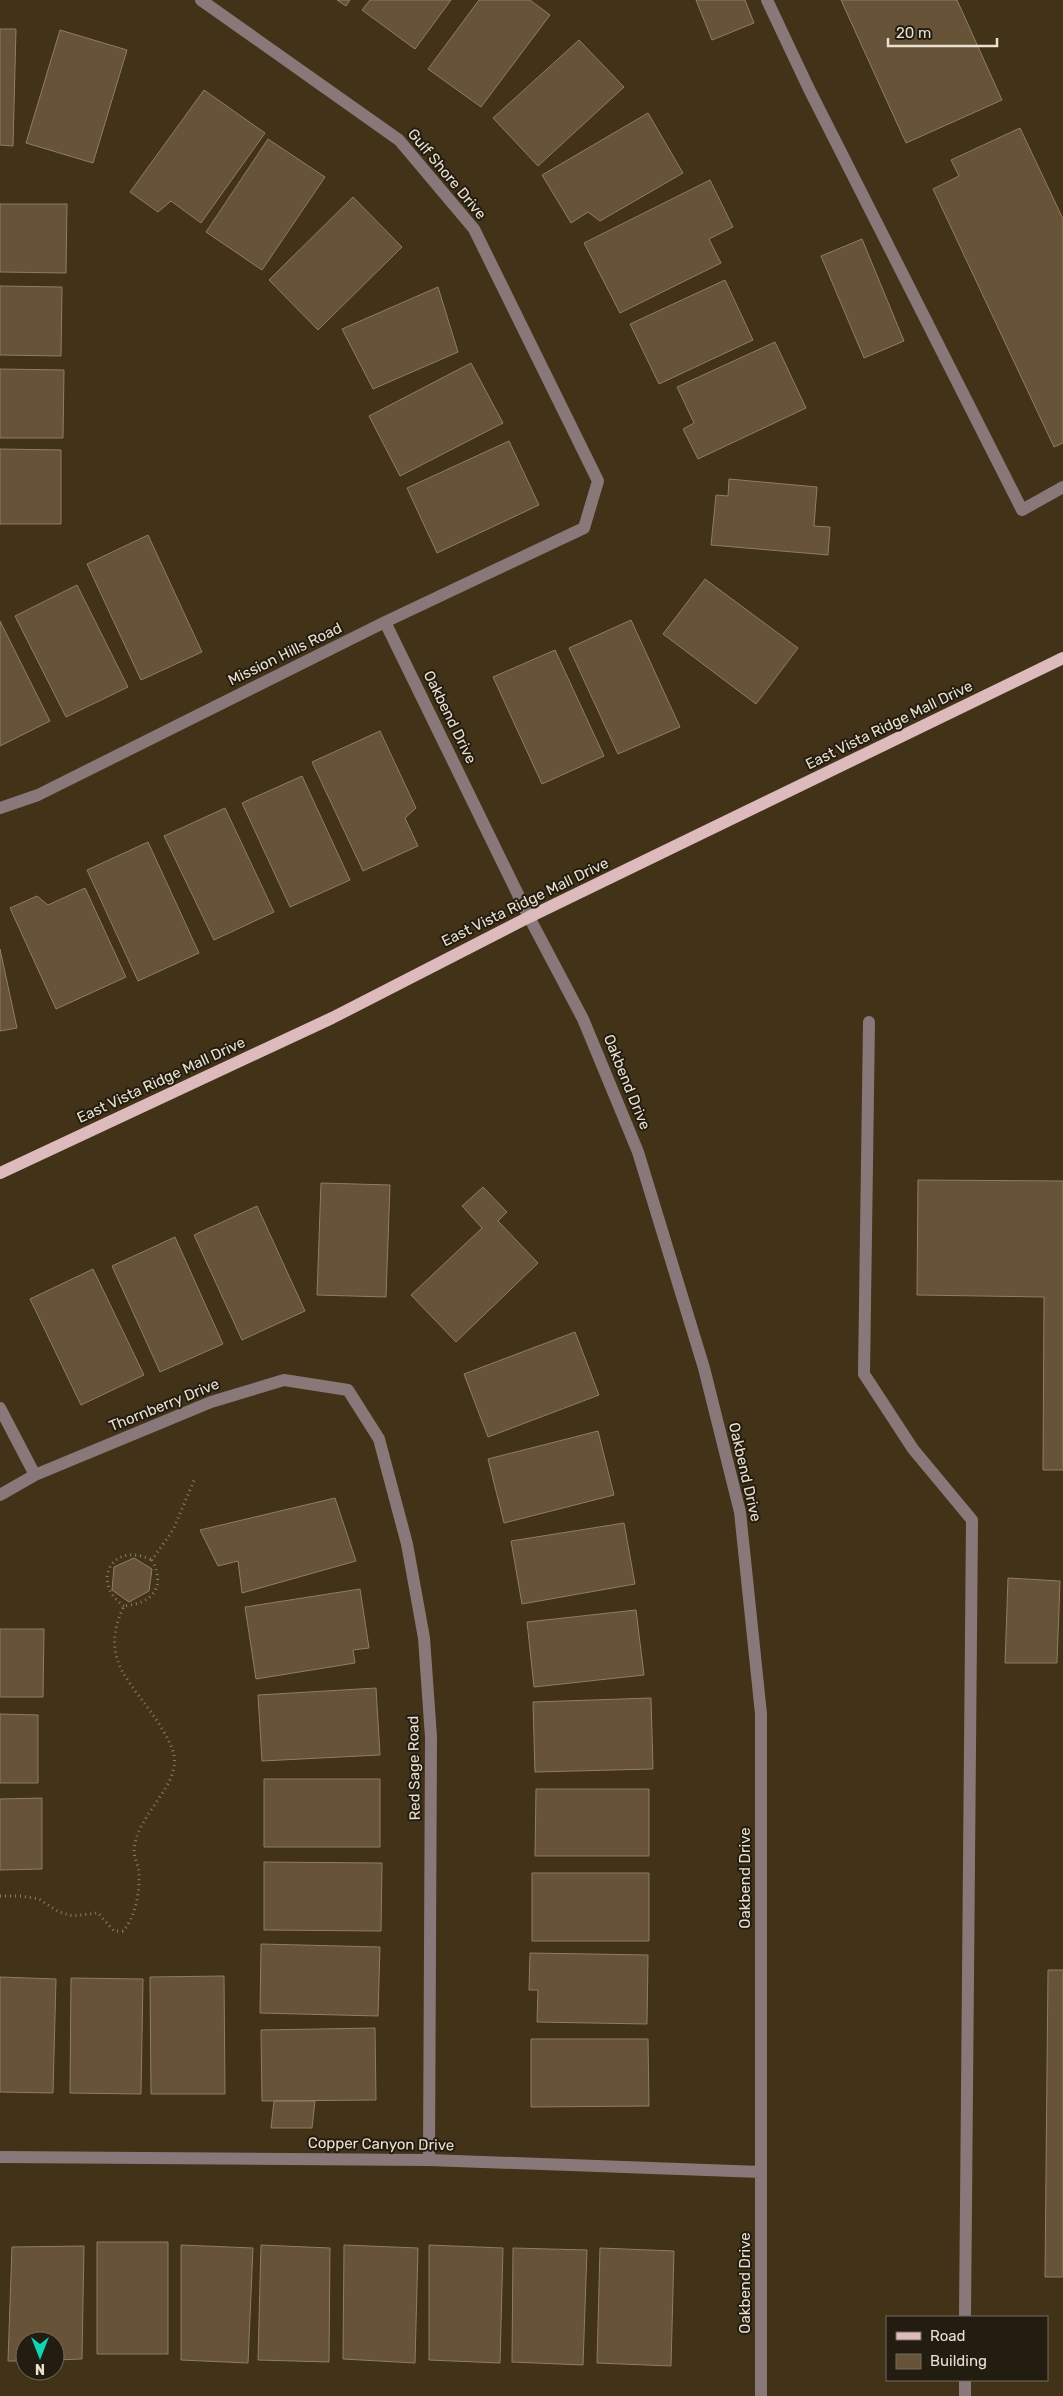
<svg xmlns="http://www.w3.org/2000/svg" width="1063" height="2396" font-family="Rubik,sans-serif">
<rect width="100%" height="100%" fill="#423217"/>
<!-- building -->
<path fill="#665338" stroke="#917d60" d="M337,0H350L346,6Z
M370,0H451L415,49L362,10Z
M479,0H530L550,15L481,107L428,69Z
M696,0H745L754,23L712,40Z
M841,0H957L1002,100L906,143Z
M0,29H16L13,146L0,145Z
M60,30L127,50L93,163L26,143Z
M579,40L624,87L538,166L493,118Z
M204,90L265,133L201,223L171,201L158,212L130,192Z
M648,113L683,173L600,221L588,212L571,223L542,175Z
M1020,128L1063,219V443L1054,447L933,189L959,176L951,160Z
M268,139L325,177L262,270L206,232Z
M710,180L733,227L709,239L721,263L620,313L584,243Z
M353,197L402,247L318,330L269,280Z
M0,204H67L66,273L0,272Z
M862,239L904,341L864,358L821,256Z
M725,280L753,340L659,384L630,324Z
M0,286L62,287L61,356L0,355Z
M438,287L458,352L373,389L342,329Z
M775,342L806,408L698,459L683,429L694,423L677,387Z
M471,363L503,423L400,476L369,416Z
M0,369L64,370L63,438H0Z
M509,441L539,505L437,553L407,488Z
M0,449L61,450V524H0Z
M729,479L817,487L814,526L830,527L828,555L711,545L716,495L728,496Z
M148,535L202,652L141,680L87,564Z
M705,579L798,648L756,704L663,634Z
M77,585L128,687L66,717L15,616Z
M631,620L680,727L618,754L569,648Z
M0,621L50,721L0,746Z
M555,650L604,756L542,784L493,677Z
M380,731L416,808L405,818L418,846L363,871L312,762Z
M302,776L350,880L290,907L242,803Z
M225,808L274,912L214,940L164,836Z
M148,842L199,953L138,981L87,870Z
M85,888L126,977L56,1009L10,908L37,896L48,905Z
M0,949L17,1028L0,1031Z
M918,1180L1063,1181V1470H1043L1044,1297L917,1295Z
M321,1183L390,1185L386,1297L317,1295Z
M483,1187L507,1212L498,1221L538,1263L456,1342L411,1295L482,1228L462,1206Z
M257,1206L305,1311L242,1340L194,1235Z
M175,1237L223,1344L160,1372L112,1266Z
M93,1269L144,1375L81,1405L30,1299Z
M575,1332L599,1395L488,1437L464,1374Z
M598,1431L614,1495L504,1523L488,1459Z
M335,1498L356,1561L242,1593L238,1561L218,1566L200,1530Z
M624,1523L635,1584L522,1604L511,1541Z
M134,1558L152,1569L149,1591L129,1602L112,1590L114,1567Z
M1008,1578L1060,1581L1057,1663H1005Z
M360,1589L369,1648L353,1650L355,1663L256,1679L245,1607Z
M636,1610L644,1675L534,1687L527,1622Z
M0,1629H44L43,1697H0Z
M376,1688L380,1755L262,1761L258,1695Z
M651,1698L653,1769L535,1772L533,1702Z
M0,1714L38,1715V1783H0Z
M264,1779H380V1847H264Z
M536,1789H649V1856H535Z
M42,1798V1869L0,1870V1799Z
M264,1862L382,1863L381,1931L264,1930Z
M532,1873H649V1941H532Z
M261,1944L380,1947L378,2016L260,2013Z
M530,1953L648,1955L647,2024L537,2022L538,1990H529Z
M1048,1970H1063V2277H1045Z
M224,1976L225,2094H151L150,1977Z
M0,1977L56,1979L53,2093L0,2092Z
M71,1978L143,1979L141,2094L70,2093Z
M375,2028L376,2100L262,2101L261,2030Z
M531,2039H648L649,2106L531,2107Z
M274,2101H315L312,2128H271Z
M97,2242H168V2354H97Z
M181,2245L253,2248L248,2363L181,2360Z
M261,2245L330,2248L329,2362L258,2360Z
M344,2245L418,2248L415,2363L343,2359Z
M429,2245L503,2248L500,2363L429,2360Z
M84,2246L82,2359L55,2360V2341H25V2361H8L12,2247Z
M513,2248L587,2250L583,2365L512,2362Z
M600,2248L674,2251L671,2366L597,2363Z"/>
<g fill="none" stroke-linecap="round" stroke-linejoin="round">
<!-- path -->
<path stroke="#8a7d66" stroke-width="3" stroke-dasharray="1 4" stroke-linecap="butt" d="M124,1606C91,1584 110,1540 152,1560
M0,1896H21L39,1899L59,1912L73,1916L98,1913L114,1931H123C135,1918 140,1892 139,1874C139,1866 134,1859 134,1851C135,1816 180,1787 174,1755C172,1745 166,1736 161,1727C134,1683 97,1662 124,1606C153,1603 166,1587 152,1560L173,1530L195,1478"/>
<!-- minor -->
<path stroke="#897879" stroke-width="12" d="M767,0L809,89L1022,510L1063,487
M385,622L529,917L583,1019L638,1152L704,1368L740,1512L761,1714V2396
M0,808L38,795L385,622L584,528L598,481L474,229L399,140L201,0
M869,1022L864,1374L913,1449L972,1520L965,2317
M0,1408L35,1475
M0,1495L35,1475L211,1402L284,1380L348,1390L379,1439L407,1544L424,1638L431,1737L429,2160
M0,2157L429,2160L761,2172
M965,2396V2380"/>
<!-- major -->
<path stroke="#ddbabb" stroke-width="12" d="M0,1173L332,1018L529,917L1063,658"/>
</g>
<g text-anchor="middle" stroke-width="4" stroke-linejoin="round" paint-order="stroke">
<!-- street labels -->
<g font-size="15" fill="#eae0d0" stroke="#231c10">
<text transform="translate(447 174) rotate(50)" y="5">Gulf Shore Drive</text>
<text transform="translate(285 654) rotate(-26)" y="5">Mission Hills Road</text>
<text transform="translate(450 717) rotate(64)" y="5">Oakbend Drive</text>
<text transform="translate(889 725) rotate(-26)" y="5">East Vista Ridge Mall Drive</text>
<text transform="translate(525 902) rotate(-26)" y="5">East Vista Ridge Mall Drive</text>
<text transform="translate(161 1080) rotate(-25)" y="5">East Vista Ridge Mall Drive</text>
<text transform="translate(627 1082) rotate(68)" y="5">Oakbend Drive</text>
<text transform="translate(164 1405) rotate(-22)" y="5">Thornberry Drive</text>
<text transform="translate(745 1472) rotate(77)" y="5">Oakbend Drive</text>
<text transform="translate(414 1768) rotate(-91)" y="5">Red Sage Road</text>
<text transform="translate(745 1878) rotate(-90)" y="5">Oakbend Drive</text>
<text transform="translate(381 2144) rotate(1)" y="5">Copper Canyon Drive</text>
<text transform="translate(745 2283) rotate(-90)" y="5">Oakbend Drive</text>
</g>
</g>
<!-- legend -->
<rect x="886" y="2316" width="162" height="65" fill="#231c10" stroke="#736a5d"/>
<rect x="896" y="2332" width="25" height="8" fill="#ddbabb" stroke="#736a5d"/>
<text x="930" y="2341" font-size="15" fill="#eae0d0">Road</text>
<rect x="896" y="2354" width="25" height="15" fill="#665338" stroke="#736a5d"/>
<text x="930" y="2366" font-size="15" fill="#eae0d0">Building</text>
<!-- north arrow -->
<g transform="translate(40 2356) rotate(180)"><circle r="24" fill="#231c10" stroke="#736a5d"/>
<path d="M0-4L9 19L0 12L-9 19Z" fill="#0fd5b4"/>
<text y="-8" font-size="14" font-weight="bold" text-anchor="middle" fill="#eae0d0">N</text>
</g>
<!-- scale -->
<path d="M888 38v8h109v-8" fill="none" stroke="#eae0d0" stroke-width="2.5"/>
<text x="896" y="38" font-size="15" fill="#eae0d0" stroke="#231c10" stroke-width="4" paint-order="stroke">20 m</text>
</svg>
